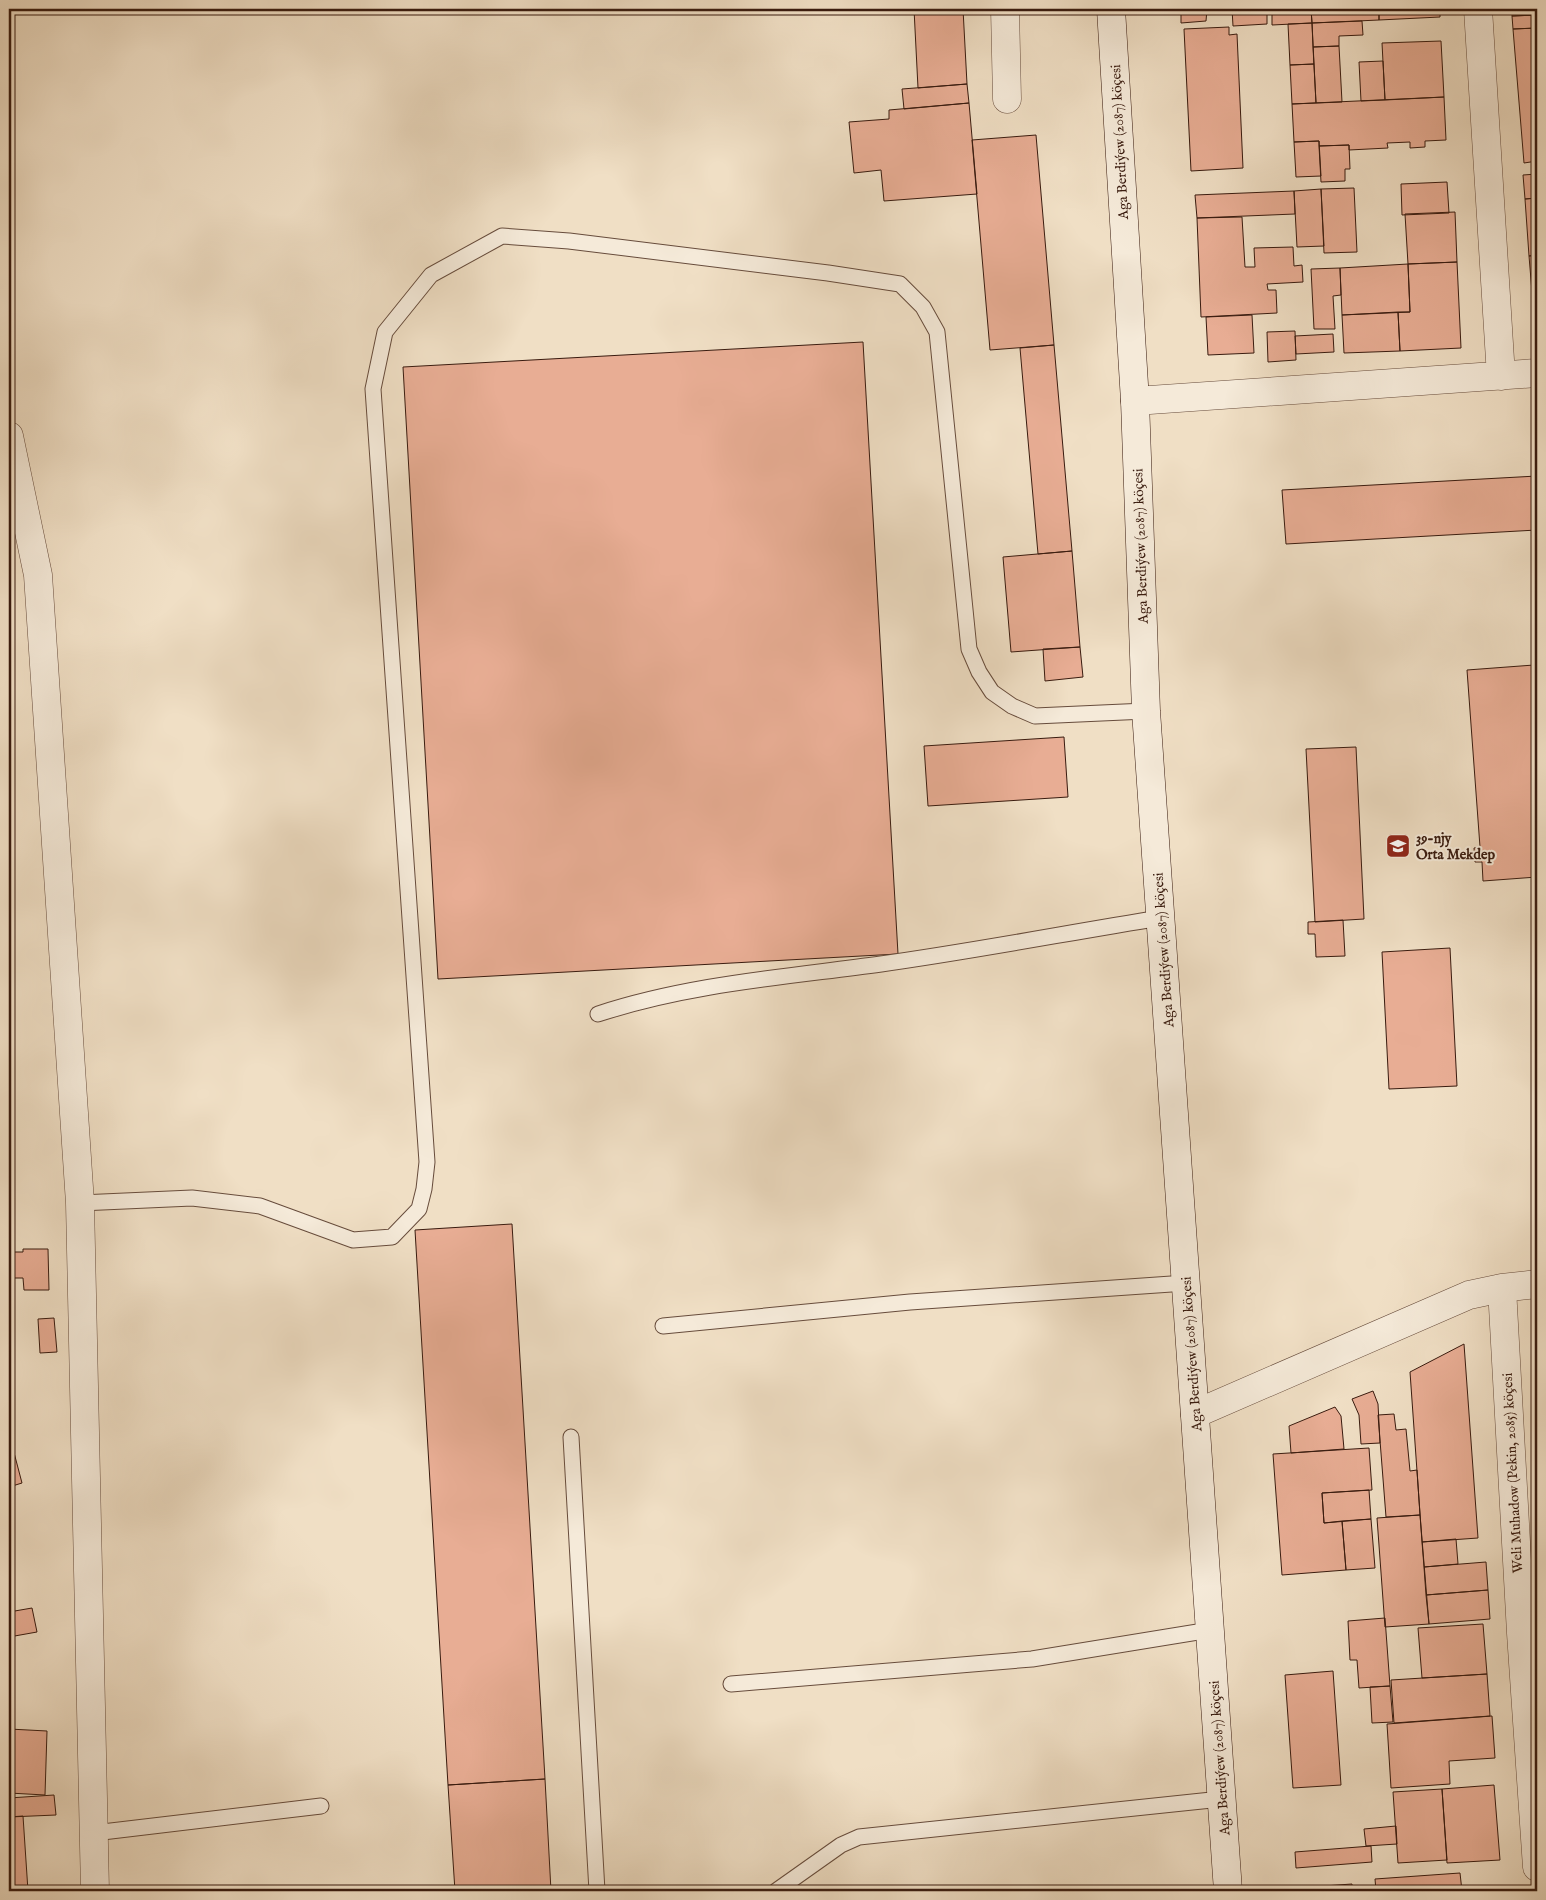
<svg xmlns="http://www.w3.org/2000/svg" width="1546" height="1900" font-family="'IM FELL English',serif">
<rect width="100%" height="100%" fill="#f0dfc5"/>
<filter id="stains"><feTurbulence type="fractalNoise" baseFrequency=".004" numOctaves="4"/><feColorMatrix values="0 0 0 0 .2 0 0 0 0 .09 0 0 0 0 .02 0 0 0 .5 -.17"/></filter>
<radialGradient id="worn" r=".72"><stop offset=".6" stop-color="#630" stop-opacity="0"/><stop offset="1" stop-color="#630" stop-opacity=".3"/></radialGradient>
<!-- building -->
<path fill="#e8ad94" stroke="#391b0f" d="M914,9H963L967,84L918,88Z
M1181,9H1207L1206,21L1181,23Z
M1232,9H1267V24L1233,26Z
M1272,9H1311L1312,23L1272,25Z
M1311,9H1379V20L1312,23Z
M1379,9H1440V17L1379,20Z
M1512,9H1537V15L1512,16Z
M1537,15V28L1513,29L1512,16Z
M1362,21L1363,35L1339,36V46L1313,47L1312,23Z
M1312,23L1314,64L1290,65L1288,24Z
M1229,27V35L1237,34L1243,168L1191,171L1184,29Z
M1537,28V161L1524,163L1513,29Z
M1441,41L1444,97L1385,100L1382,43Z
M1339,46L1342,102L1316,103L1313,47Z
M1383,61L1385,100L1361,101L1359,62Z
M1314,64L1316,103L1292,104L1290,65Z
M967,84L969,103L904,109L902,89Z
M1444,97L1446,140L1425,141V147L1410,148V142L1387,143L1388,148L1349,150V145L1319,146V141L1294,142L1292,104Z
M969,103L977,194L884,201L881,170L854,173L849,122L889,119V110Z
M1036,135L1054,345L990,350L972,140Z
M1319,141L1321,176L1296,177L1294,142Z
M1349,145L1350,169H1345V181L1321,182L1319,146Z
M1537,174V198L1525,199L1523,175Z
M1447,182L1449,213L1402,215L1401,184Z
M1354,188L1357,252L1324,253L1321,189Z
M1321,189L1324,246L1297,247L1294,191Z
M1294,191L1295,214L1197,218L1195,195Z
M1537,198V255L1529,256L1525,199Z
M1455,212L1457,262L1408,264L1405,214Z
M1242,217L1245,267H1255L1254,248L1293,247L1294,266L1302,265L1303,282L1267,284L1268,290H1276L1277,313L1201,317L1197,218Z
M1537,255V340H1536L1529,256Z
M1457,262L1461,348L1400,351L1398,312H1410L1408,264Z
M1408,264L1410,312L1342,315L1340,268Z
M1340,268L1341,295L1333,296L1335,329H1314L1311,269Z
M1398,312L1400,351L1344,353L1342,315Z
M1252,315L1254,353L1208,355L1206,317Z
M1295,331L1296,360L1268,362L1267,332Z
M1333,334L1334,352L1296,354L1295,336Z
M863,342L898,954L438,979L403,367Z
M1054,345L1072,551L1038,554L1020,348Z
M1537,476V530L1286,544L1282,490Z
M1072,551L1080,647L1011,652L1003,557Z
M1080,647L1083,677L1045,681L1043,649Z
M1534,665L1537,704V877L1483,881L1482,862H1475L1474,848L1480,847L1467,670Z
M1064,737L1068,797L928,806L924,746Z
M1356,747L1364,919L1315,922L1306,749Z
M1343,920L1345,956L1316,957L1315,934H1308V922Z
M1450,948L1457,1086L1389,1089L1382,952Z
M512,1224L545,1779L448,1785L415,1230Z
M23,1249H48L49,1290H24L23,1278H9V1252H23Z
M54,1318L57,1352L40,1353L38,1319Z
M1464,1344L1478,1538L1422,1542L1410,1372Z
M1373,1391L1378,1404L1380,1443L1361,1444L1359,1415L1352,1399Z
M1335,1407L1341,1416L1344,1449L1291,1453L1289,1426Z
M1394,1414L1396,1430L1406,1429L1410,1471L1417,1470L1420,1515L1386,1517L1378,1415Z
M9,1445H12L22,1483L9,1487Z
M1369,1448L1372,1490L1322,1493L1324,1523L1342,1521L1346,1570L1282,1575L1273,1454Z
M1369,1490L1371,1519L1324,1523L1322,1493Z
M1420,1515L1429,1624L1385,1627L1377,1518Z
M1371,1519L1375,1568L1346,1570L1342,1521Z
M1456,1539L1458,1564L1424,1567L1422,1542Z
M1486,1562L1488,1590L1426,1595L1424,1567Z
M1488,1590L1490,1619L1429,1624L1426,1595Z
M32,1608L37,1632L9,1637V1612Z
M1385,1618L1390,1686L1359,1688L1357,1660H1350L1348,1621Z
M1483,1624L1487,1674L1422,1678L1418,1628Z
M1333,1671L1341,1785L1293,1788L1285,1675Z
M1487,1674L1490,1716L1394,1723L1391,1680Z
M1390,1686L1393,1722L1372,1723L1370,1687Z
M1492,1716L1495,1758L1449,1761L1450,1784L1391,1788L1387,1724Z
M9,1729L47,1731L45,1795L9,1793Z
M545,1779L551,1891H455L448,1785Z
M1494,1785L1500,1860L1447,1863L1442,1789Z
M1442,1789L1447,1860L1398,1863L1393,1792Z
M54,1795L56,1815L9,1817V1798Z
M23,1816L28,1891H9V1817Z
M1396,1826L1397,1844L1366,1846L1364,1829Z
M1371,1846L1372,1862L1296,1868L1295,1852Z
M1460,1873L1462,1891H1376L1375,1879Z
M1352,1884V1891H1296V1888Z"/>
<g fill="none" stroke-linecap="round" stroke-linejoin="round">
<defs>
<path id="lane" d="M598,1014C689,984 786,977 881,964C974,951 1067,933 1160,918
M80,1203L192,1198L260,1206L353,1240L392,1237L419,1209L424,1189L427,1162L373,389L385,332L431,275L502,236L569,241L828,273L900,284L923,307L937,332L969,649L979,672L992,692L1012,706L1035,716L1146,711
M663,1326L910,1302L1186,1283
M571,1437L597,1891
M731,1684L1032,1659L1210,1630
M94,1833L321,1806
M776,1891L841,1845L859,1837L1221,1799"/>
<path id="street" d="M1005,9L1007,99
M1478,9L1501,376
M1135,401L1537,373
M9,436L38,575L80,1203L95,1891
M1502,1288L1521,1633L1537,1867
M1195,1414L1469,1295L1502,1288L1537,1284"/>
<path id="secondary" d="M1111,9L1135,401L1146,711L1228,1891"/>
</defs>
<!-- lane casing -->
<use href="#lane" stroke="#674c3c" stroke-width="17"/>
<!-- street casing -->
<use href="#street" stroke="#674c3c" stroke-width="29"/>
<!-- secondary casing -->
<use href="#secondary" stroke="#391b0f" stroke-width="29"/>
<!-- lane -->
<use href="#lane" stroke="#f5ead9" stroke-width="15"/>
<!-- street -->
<use href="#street" stroke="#f5ead9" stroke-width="28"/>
<!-- secondary -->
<use href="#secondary" stroke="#f5ead9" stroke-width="28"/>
</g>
<!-- icons -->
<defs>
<symbol id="school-square" viewBox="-11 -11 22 22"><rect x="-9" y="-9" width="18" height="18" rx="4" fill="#8f2418" stroke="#f5ead9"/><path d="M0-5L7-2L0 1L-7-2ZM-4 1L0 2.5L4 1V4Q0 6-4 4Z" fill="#fff"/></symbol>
</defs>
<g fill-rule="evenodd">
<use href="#school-square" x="1384" y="832" width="28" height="28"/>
</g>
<g text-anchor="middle" stroke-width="4" stroke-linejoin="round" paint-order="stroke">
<!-- street labels -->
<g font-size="14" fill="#391b0f" stroke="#f5ead9">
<text transform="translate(1119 142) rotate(-93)" y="5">Aga Berdiýew (2087) köçesi</text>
<text transform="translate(1140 546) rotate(-92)" y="5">Aga Berdiýew (2087) köçesi</text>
<text transform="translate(1163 950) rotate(-94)" y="5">Aga Berdiýew (2087) köçesi</text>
<text transform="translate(1191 1354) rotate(-94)" y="5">Aga Berdiýew (2087) köçesi</text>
<text transform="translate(1512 1473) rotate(-93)" y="5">Weli Muhadow (Pekin, 2085) köçesi</text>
<text transform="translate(1219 1758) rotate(-94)" y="5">Aga Berdiýew (2087) köçesi</text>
</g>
<!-- poi labels -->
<g font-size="14" font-weight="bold" fill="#391b0f" stroke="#f5ead9" text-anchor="start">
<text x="1416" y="843">39-njy<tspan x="1416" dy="16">Orta Mekdep</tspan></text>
</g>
</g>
<!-- margin -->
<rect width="1546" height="1900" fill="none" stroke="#f0dfc5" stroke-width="30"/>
<rect x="10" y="10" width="1526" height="1880" fill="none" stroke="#391b0f" stroke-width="2.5"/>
<rect x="15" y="15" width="1516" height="1870" fill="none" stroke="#391b0f"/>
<rect width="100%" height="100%" filter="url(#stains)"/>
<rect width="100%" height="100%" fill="url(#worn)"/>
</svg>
